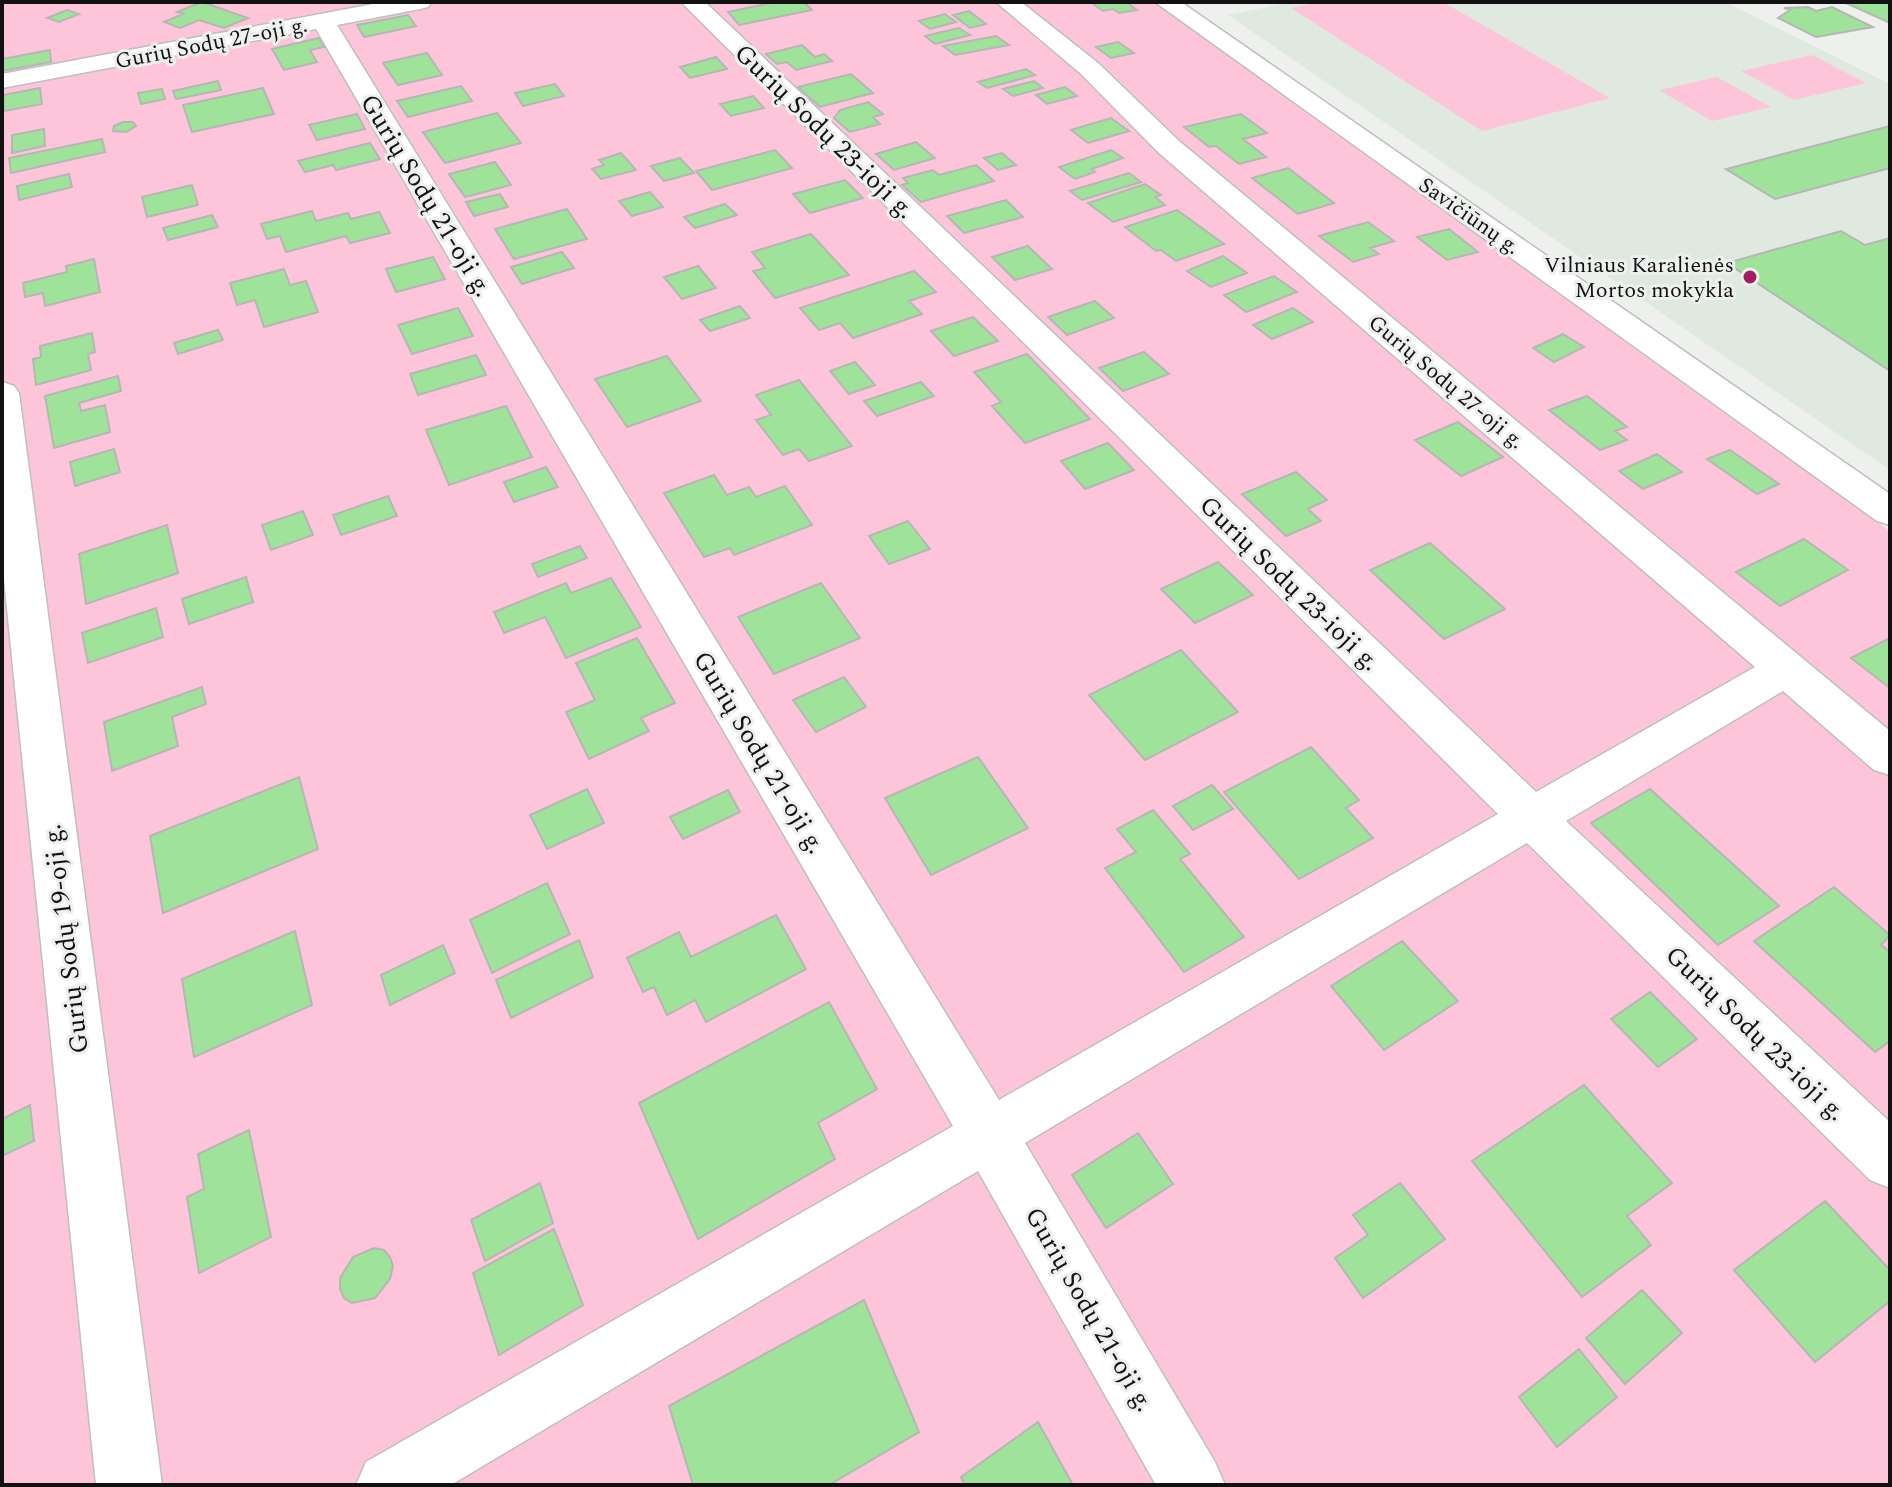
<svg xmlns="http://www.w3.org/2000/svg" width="1892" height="1487" font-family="Spectral,serif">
<rect width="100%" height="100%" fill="#edf0ed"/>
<!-- built -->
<path fill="#e0e9df" d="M1291,2H1725L1890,84V470L1228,15Z"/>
<!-- green -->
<path fill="#fec5da" d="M2,2H1154L1890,531V1485H2Z
M1319,2H1443L1610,98L1482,131L1291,8Z
M1812,55L1866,83L1794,100L1741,71Z
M1717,77L1771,107L1712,121L1659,90Z"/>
<!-- building -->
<path fill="#9fe29a" stroke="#b4b7b4" stroke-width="2" d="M202,2L248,18L224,28L199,20L180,28L164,22L183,14L177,12Z
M776,2H804L812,10L739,25L728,12Z
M1126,2L1137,10L1119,13L1113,9L1103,11L1092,3Z
M1856,2H1890V23L1848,4Z
M1808,7L1816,11L1832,7L1873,27L1816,37L1778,18L1790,10L1784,8Z
M67,10L79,14L59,22L47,18Z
M969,11L986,24L970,28L953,15Z
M945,14L956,22L930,29L919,21Z
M408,15L416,26L364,37L357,25Z
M959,28L970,35L935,44L925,36Z
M996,36L1009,45L955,55L943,46Z
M319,38L324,47L310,50L317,62L284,70L272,49Z
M1118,42L1134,53L1111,58L1096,47Z
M802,45L815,57L824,54L832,61L796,70L787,62L777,64L766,54Z
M50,50L51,62L2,71V59Z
M427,53L442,75L398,85L383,63Z
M716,57L727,69L690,78L680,67Z
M1026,69L1035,75L987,88L978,82Z
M851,74L873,93L820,107L798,87Z
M218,81L221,90L176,99L173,91Z
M1034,81L1043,88L1013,96L1003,89Z
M555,84L564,96L523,106L515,93Z
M461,86L472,101L408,117L397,101Z
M1065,87L1077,96L1047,104L1036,95Z
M40,88L42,104L4,111L3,95Z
M263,88L274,114L192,132L183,105Z
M162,89L165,99L141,104L138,93Z
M753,96L764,108L731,116L720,104Z
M868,102L883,114L873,117L880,124L850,132L834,118L840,110Z
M497,113L521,143L445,163L423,132Z
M357,114L365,129L317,140L309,125Z
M1241,114L1267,133L1243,139L1266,157L1239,164L1216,146L1209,147L1184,127Z
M1111,118L1129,131L1088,143L1071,130Z
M123,122H133L136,126L126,132L113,131L114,126Z
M1890,126V168L1775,199L1726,169Z
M44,129L45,146L12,153V135Z
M102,139L105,152L11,173L9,158Z
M916,142L935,158L894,170L876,154Z
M370,143L380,159L336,170L333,165L305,172L298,161Z
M775,150L792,168L712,190L696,171Z
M1111,150L1123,158L1092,169L1095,172L1075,179L1059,167Z
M621,153L636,170L601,179L592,169L604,165L599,160Z
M1002,153L1016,165L998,170L984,158Z
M680,158L694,173L664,181L651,166Z
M495,162L511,185L465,197L449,174Z
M976,165L994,181L921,202L902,185L908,183L903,178L933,170L939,175Z
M1288,168L1334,203L1298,214L1252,178Z
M1129,173L1141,182L1082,200L1070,191Z
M69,174L72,187L19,200L17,186Z
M845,180L863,198L810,213L793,194Z
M1145,184L1161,195L1155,197L1165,205L1113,222L1088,203Z
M192,185L198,205L147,217L142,197Z
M650,192L663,207L632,216L619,201Z
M500,194L508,207L474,216L466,202Z
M1006,200L1023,217L964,233L947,216Z
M725,204L737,215L695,228L684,217Z
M567,209L587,239L514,259L495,229Z
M1177,210L1224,244L1176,261L1161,250L1156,251L1125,227Z
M312,211L316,221L348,213L351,219L379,212L390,233L350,243L346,236L286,252L280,236L267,239L261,224Z
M212,215L218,227L168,240L163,228Z
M1368,222L1394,241L1370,248L1379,254L1353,262L1319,236Z
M1449,229L1478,252L1447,260L1417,237Z
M1841,231L1865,245L1890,238V371L1727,263Z
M811,234L849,275L775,298L753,271L765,268L752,252Z
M1028,246L1052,269L1015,280L992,257Z
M562,252L574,268L522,284L511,267Z
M1223,256L1247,273L1211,287L1187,271Z
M433,257L445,279L396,292L386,269Z
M94,259L100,292L45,306L43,293L25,297L23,283L67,272L66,266Z
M698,266L716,288L682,299L664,277Z
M284,269L290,285L306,281L318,312L264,327L255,300L237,305L230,283Z
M914,271L936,292L909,301L922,314L853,338L840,323L819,330L800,308Z
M1274,276L1297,292L1246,312L1224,295Z
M1095,301L1114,318L1067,335L1048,317Z
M740,306L750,318L710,331L700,320Z
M458,308L473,336L412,354L398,325Z
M1293,308L1313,322L1272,339L1253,325Z
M973,317L998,341L954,356L931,331Z
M218,330L223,340L178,354L174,343Z
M92,333L95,352L88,354L91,370L36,385L33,359L41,357L40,346Z
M1563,334L1584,347L1554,362L1533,348Z
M1144,352L1169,374L1123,391L1099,368Z
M1027,354L1090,419L1025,443L992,406L1001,402L974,372Z
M476,355L486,375L418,395L410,374Z
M667,356L701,401L627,427L595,379Z
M855,362L875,385L849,394L830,371Z
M118,376L121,391L79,403L81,411L105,405L110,432L54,448L45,396Z
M799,380L852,446L809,461L799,449L783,455L756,420L771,415L756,395Z
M921,382L934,396L877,416L864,401Z
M1587,396L1627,427L1615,431L1627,440L1600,450L1549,410Z
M506,406L532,457L449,485L426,430Z
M1458,422L1503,457L1461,476L1415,440Z
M1108,443L1134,470L1085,489L1061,461Z
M114,449L120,472L75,486L70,462Z
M1730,450L1779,484L1757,494L1707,459Z
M1657,454L1682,472L1643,489L1619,471Z
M546,467L558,487L514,502L504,482Z
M1296,472L1327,500L1308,509L1321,521L1286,536L1242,494Z
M714,475L727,495L749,487L756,497L785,486L812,525L734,555L730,548L704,557L664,493Z
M388,496L397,516L341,535L333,515Z
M303,511L313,535L271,550L262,525Z
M908,521L930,549L889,564L869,536Z
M167,525L178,573L86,604L79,554Z
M1804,539L1848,570L1780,606L1736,572Z
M1430,543L1505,609L1444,639L1370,570Z
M580,546L587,558L538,577L532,564Z
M1218,562L1253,595L1195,623L1161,589Z
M246,577L253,602L189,624L182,599Z
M611,578L641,627L566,658L545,617L504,633L494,612L566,583L571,593Z
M821,583L860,638L774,674L738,617Z
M156,608L163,637L88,663L82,633Z
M637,638L675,703L641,718L649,731L589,759L566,712L595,700L576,663Z
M1890,638V688L1851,658Z
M1181,650L1238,712L1145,760L1089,695Z
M844,677L866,707L816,732L793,700Z
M202,687L206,704L172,717L178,746L112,771L104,722Z
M1311,747L1359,800L1346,808L1373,838L1299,879L1224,792Z
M978,757L1028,828L931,875L885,798Z
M299,777L318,849L163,913L150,836Z
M1212,785L1233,809L1193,830L1173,806Z
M587,789L604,823L547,849L530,815Z
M1650,789L1779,906L1718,945L1591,823Z
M728,790L740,812L683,839L670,817Z
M1153,810L1190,854L1180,859L1244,937L1184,972L1105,868L1136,852L1117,829Z
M547,883L570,934L492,973L470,920Z
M1834,887L1890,935L1881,945L1890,952V1041L1875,1052L1754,941Z
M776,915L806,969L706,1022L695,1000L667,1015L654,987L643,992L627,958L679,932L691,957Z
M295,931L312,1005L194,1057L182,979Z
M579,940L593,977L511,1018L496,980Z
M1402,941L1458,1001L1384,1050L1331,986Z
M443,945L455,973L390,1005L381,975Z
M1650,992L1697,1039L1658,1067L1611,1019Z
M829,1002L877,1089L818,1123L835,1159L698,1239L639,1103Z
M1584,1085L1672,1183L1627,1216L1651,1245L1582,1297L1472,1161Z
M30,1105L34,1141L2,1156V1119Z
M249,1130L271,1237L199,1273L187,1197L204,1189L198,1154Z
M1138,1133L1173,1184L1106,1228L1072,1175Z
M540,1183L553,1223L485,1261L471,1220Z
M1400,1183L1445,1239L1363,1298L1335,1258L1368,1235L1353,1215Z
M1825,1201L1890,1270V1301L1815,1362L1734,1270Z
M554,1229L583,1305L499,1355L473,1273Z
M374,1248L384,1250L390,1257L393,1266L390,1279L375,1298L352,1303L344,1298L340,1289V1278L353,1257Z
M1642,1290L1682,1333L1625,1384L1586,1338Z
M864,1300L919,1432L829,1485H693L669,1406Z
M1579,1349L1617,1397L1557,1447L1519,1397Z
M1038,1422L1073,1485H965L961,1477Z"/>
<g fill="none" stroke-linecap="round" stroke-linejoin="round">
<defs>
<path id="minor" d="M384,2H431L428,7L420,9L337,25L999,1100L1498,814L681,2H705L1536,792L1755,667L1159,153L1080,73L996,2H1021L1098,63L1179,141L1890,731V775L1874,770L1783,691L1566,821L1890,1122V1188L1870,1180L1527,843L1025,1143L1215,1462L1225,1485H1156L978,1171L451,1485H356L366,1462L953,1126L316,29L2,88V74Z
M1155,2H1181L1890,494V525L1877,521Z
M2,382L14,386L19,393L162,1485H96L2,559Z"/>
</defs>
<!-- minor casing -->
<use href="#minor" stroke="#bdc0bd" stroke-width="3"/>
<!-- minor -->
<use href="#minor" fill="#fff" fill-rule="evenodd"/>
</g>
<!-- markers -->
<circle fill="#a51c65" stroke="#edf0ed" stroke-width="3" cx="1750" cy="277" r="8"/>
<g text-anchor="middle" stroke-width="6" stroke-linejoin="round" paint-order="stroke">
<!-- far-street labels -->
<g font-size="22" fill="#111211" stroke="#edf0ed">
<text transform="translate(211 42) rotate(-11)" y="8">Gurių Sodų 27-oji g.</text>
<text transform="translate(1470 215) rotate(35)" y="8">Savičiūnų g.</text>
<text transform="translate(1447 381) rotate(40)" y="8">Gurių Sodų 27-oji g.</text>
</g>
<!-- far-poi labels -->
<g font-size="22" fill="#111211" stroke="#edf0ed" text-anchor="end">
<text x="1734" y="272">Vilniaus Karalienės<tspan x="1734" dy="25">Mortos mokykla</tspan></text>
</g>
<!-- street labels -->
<g font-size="26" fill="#111211" stroke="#edf0ed">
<text transform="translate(825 131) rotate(44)" y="9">Gurių Sodų 23-ioji g.</text>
<text transform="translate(427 195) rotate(59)" y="9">Gurių Sodų 21-oji g.</text>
<text transform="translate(1290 583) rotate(44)" y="9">Gurių Sodų 23-ioji g.</text>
<text transform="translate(760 752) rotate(59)" y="9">Gurių Sodų 21-oji g.</text>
<text transform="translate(65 939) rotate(-97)" y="9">Gurių Sodų 19-oji g.</text>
<text transform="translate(1756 1033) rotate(44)" y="9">Gurių Sodų 23-ioji g.</text>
<text transform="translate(1090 1309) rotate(60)" y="9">Gurių Sodų 21-oji g.</text>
</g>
</g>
<!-- border -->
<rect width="1892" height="1487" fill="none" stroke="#111211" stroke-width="8"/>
</svg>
